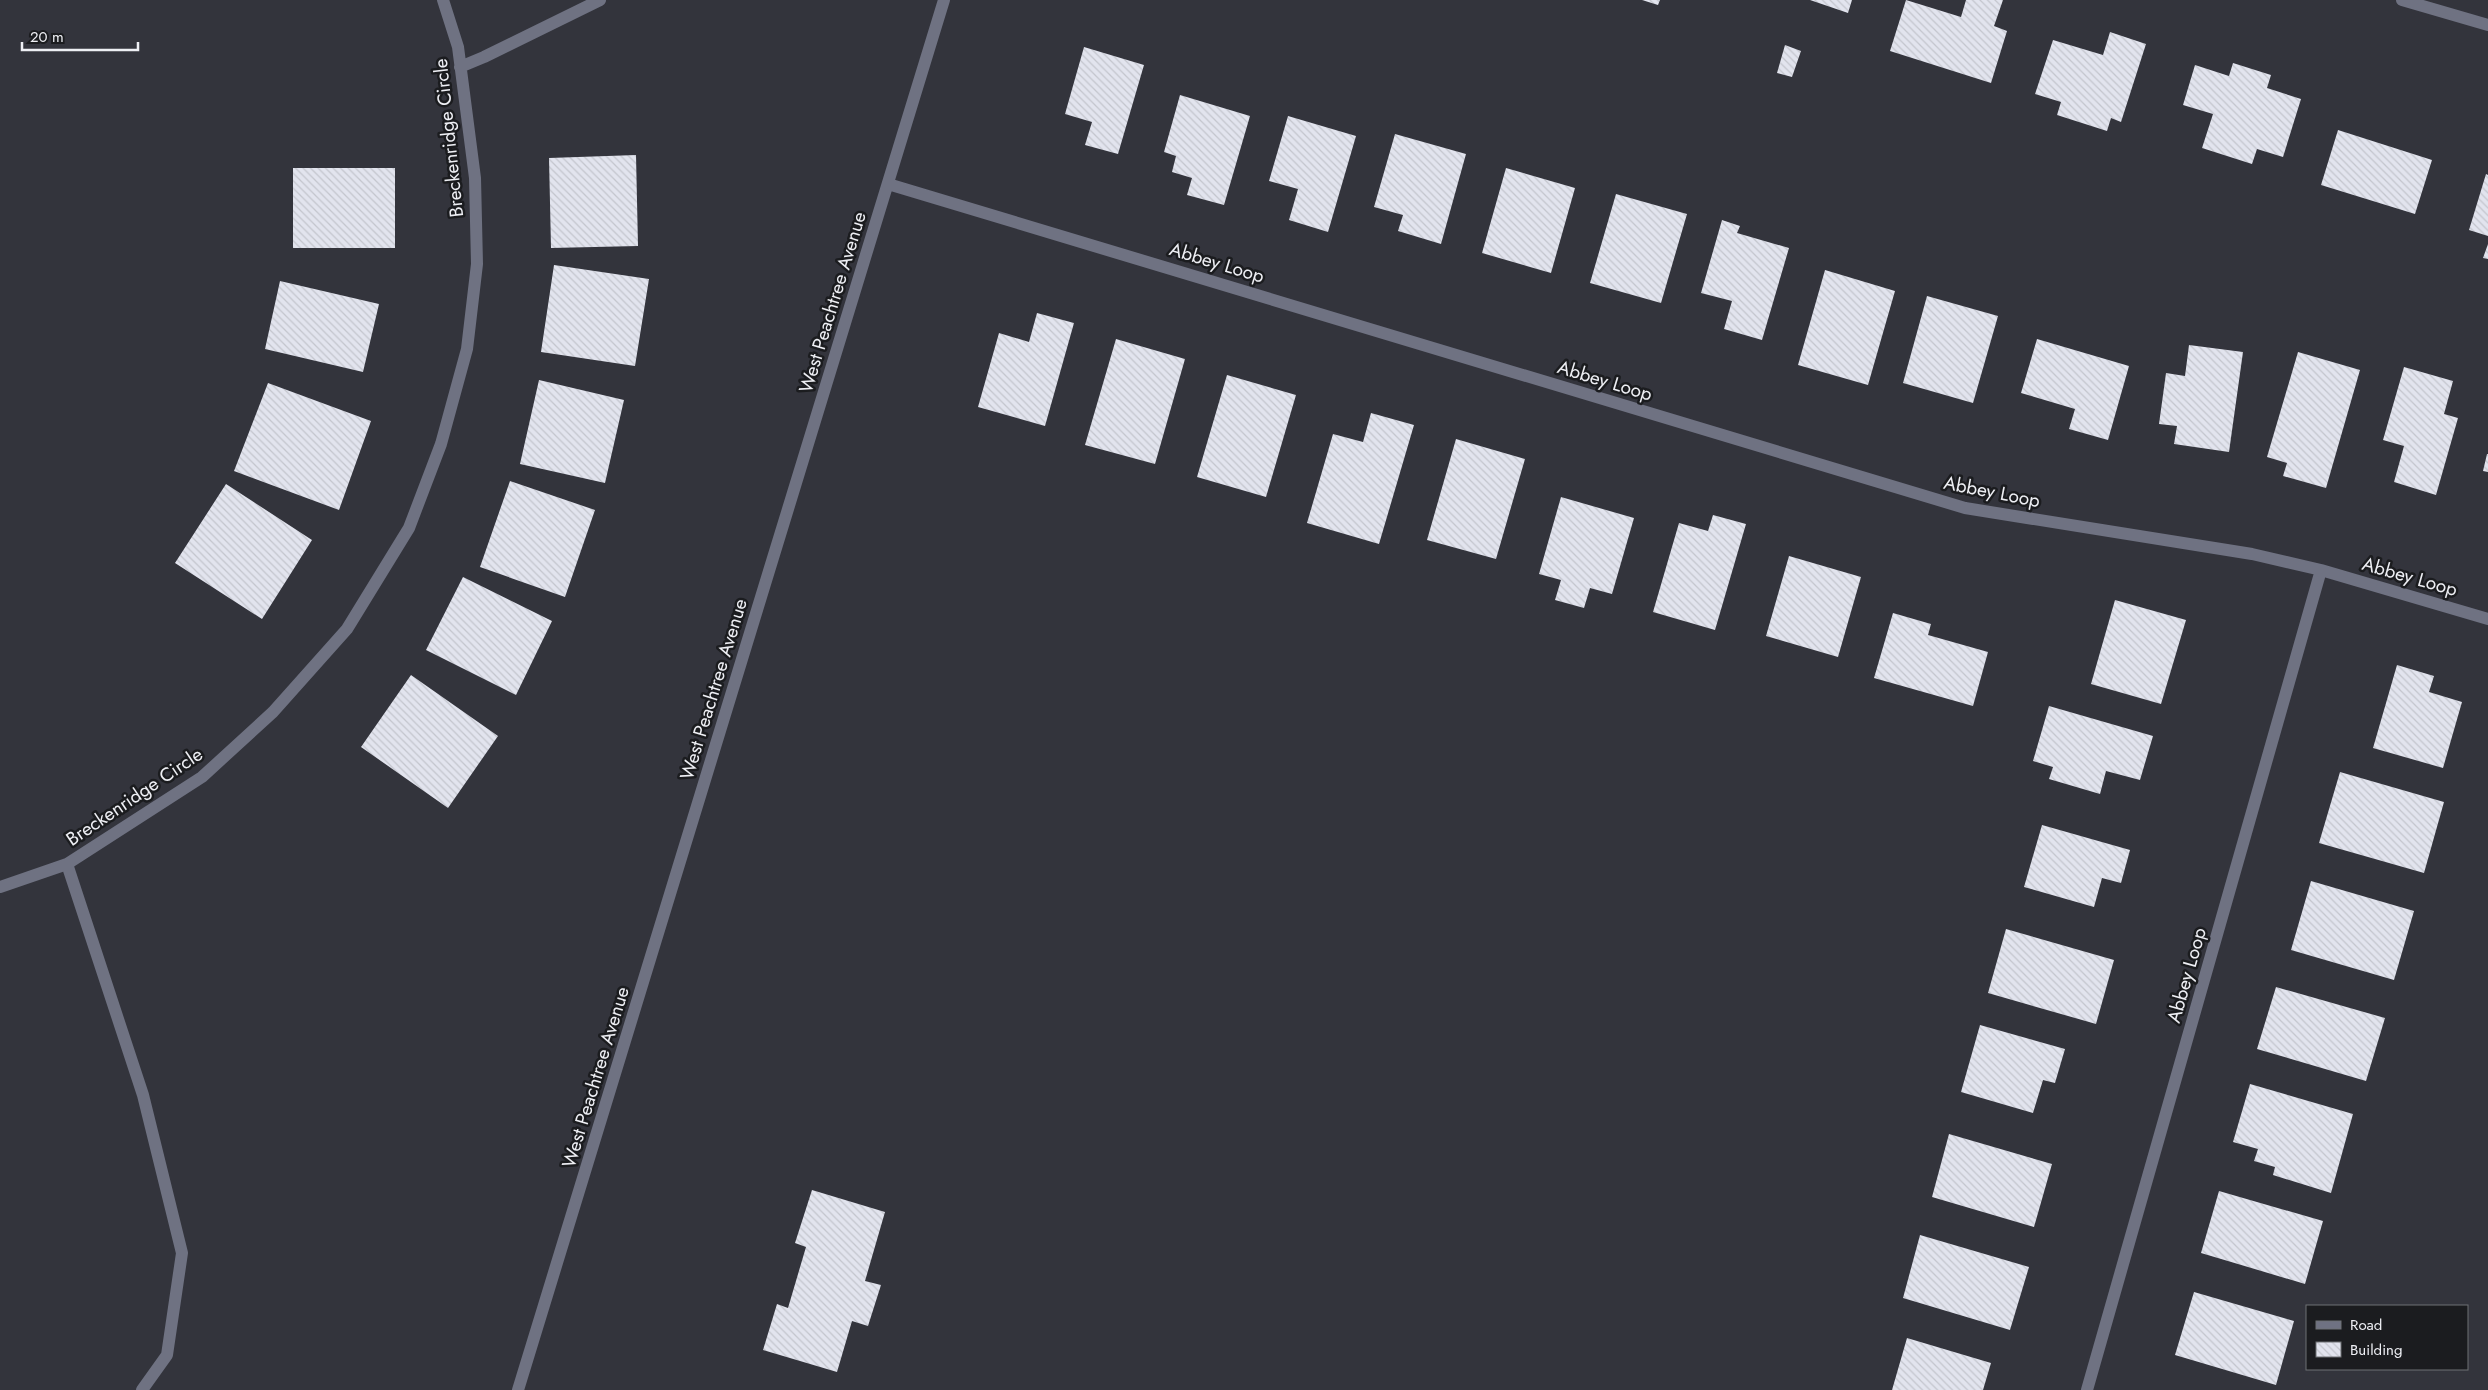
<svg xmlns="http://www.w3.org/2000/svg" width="2488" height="1390" font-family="Jost,sans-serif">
<defs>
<pattern id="building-back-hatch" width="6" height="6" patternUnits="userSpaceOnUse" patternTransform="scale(1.25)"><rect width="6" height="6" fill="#e2e4ee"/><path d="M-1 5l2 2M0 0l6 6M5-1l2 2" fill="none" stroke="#c3c5cd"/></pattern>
</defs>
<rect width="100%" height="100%" fill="#33343c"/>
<!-- building -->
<path fill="url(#building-back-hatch)" d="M1642,0H1660L1658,5Z
M1810,0H1852L1848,13Z
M1906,0L1961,17L1966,0H2003L1994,26L2007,31L1991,83L1890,51Z
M2110,32L2146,44L2121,122L2111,118L2107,131L2057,115L2061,102L2035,94L2053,40L2103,55Z
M1785,45L1801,51L1792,77L1777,73Z
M1084,47L1144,65L1118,154L1085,145L1092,122L1065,114Z
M2233,63L2271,75L2267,88L2301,99L2283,157L2257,149L2252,164L2202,148L2213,114L2183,105L2195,65L2229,76Z
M1180,95L1250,116L1224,205L1187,195L1192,178L1172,172L1176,156L1164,152Z
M1288,116L1356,136L1328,232L1289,220L1298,189L1269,181Z
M2338,130L2432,160L2415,214L2321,185Z
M1395,134L1466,154L1441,244L1398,231L1403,215L1374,207Z
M636,155L638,246L551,248L549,158Z
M293,168H395V248H293Z
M1506,168L1575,188L1551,273L1482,253Z
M2486,174L2488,175V236L2469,230Z
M1616,194L1687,214L1661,303L1590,283Z
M1722,220L1740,226L1737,233L1789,248L1762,340L1724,329L1732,301L1701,293Z
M2488,244V259L2483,258Z
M554,265L649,279L635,366L541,352Z
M1825,270L1895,291L1868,385L1798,365Z
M280,281L379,304L363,372L265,349Z
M1927,296L1998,316L1973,403L1903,383Z
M1037,313L1074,323L1045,426L978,407L999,333L1029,342Z
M1116,339L1185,359L1155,464L1085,445Z
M2037,339L2129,366L2108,440L2069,429L2075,409L2021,393Z
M2189,345L2243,352L2229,452L2174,444L2177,426L2159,424L2166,373L2185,376Z
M2298,352L2360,370L2326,488L2283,476L2287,463L2267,457Z
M2404,367L2453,381L2444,414L2458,418L2436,495L2394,482L2404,446L2383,440Z
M1227,375L1296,395L1266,497L1197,477Z
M539,380L624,400L605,483L520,464Z
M268,383L371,421L339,510L234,471Z
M1371,413L1414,425L1379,544L1307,523L1333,434L1363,442Z
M1456,439L1525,459L1496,559L1427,540Z
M2487,454H2488V472L2483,471Z
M510,481L595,510L565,597L480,567Z
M226,484L312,540L262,619L175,563Z
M1561,497L1634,518L1612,594L1590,588L1584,608L1555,600L1561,580L1539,574Z
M1713,515L1746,524L1715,630L1653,612L1679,523L1708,531Z
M1789,556L1861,577L1838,657L1766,636Z
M463,577L552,621L516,695L426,650Z
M2115,600L2186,620L2161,704L2091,684Z
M1893,613L1931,624L1928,635L1988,652L1973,706L1874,678Z
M2397,665L2434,676L2429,692L2462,702L2443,768L2373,748Z
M411,675L498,736L448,808L361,747Z
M2049,706L2153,736L2140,780L2106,771L2100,794L2049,779L2053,767L2033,761Z
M2340,772L2444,802L2424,873L2319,843Z
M2042,825L2130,850L2121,883L2102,878L2094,907L2024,887Z
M2311,881L2414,911L2394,980L2291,950Z
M2006,929L2114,960L2096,1024L1988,993Z
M2276,987L2385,1018L2366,1081L2257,1049Z
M1980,1025L2065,1049L2055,1083L2043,1080L2033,1113L1961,1092Z
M2250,1084L2353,1114L2331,1193L2273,1175L2275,1167L2254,1161L2258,1149L2233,1142Z
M1949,1134L2052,1164L2034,1227L1932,1197Z
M812,1190L885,1212L865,1281L881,1285L868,1326L852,1321L837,1372L763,1350L777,1304L788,1308L806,1247L795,1243Z
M2219,1191L2323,1221L2305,1284L2201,1253Z
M1920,1235L2029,1267L2010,1330L1903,1298Z
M2194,1292L2294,1321L2276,1385L2175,1355Z
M1907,1338L1991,1363L1983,1390H1892Z"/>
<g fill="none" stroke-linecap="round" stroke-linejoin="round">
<!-- minor -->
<path stroke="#6f7282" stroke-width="12" d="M2402,0L2488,25
M460,67L484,57L600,0
M888,184L1965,508L2252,554L2321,570L2488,619
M67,864L202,777L273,712L347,629L409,528L441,444L467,349L477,264L475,178L458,47L443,0
M0,887L67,864L143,1095L182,1253L167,1355L142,1390
M518,1390L944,0
M2087,1390L2321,570"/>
</g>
<g text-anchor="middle" stroke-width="5" stroke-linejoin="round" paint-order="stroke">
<!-- street labels -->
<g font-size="19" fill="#eeeff4" stroke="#1b1c1f">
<text transform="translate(448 138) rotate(-96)" y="7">Breckenridge Circle</text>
<text transform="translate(1217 262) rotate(17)" y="7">Abbey Loop</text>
<text transform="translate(832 302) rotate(-73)" y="7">West Peachtree Avenue</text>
<text transform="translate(1605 380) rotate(17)" y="7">Abbey Loop</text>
<text transform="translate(1992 491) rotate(11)" y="7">Abbey Loop</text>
<text transform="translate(2410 576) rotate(16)" y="7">Abbey Loop</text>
<text transform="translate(713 689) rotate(-73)" y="7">West Peachtree Avenue</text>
<text transform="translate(134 796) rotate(-34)" y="7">Breckenridge Circle</text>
<text transform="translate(2186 975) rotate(-74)" y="7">Abbey Loop</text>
<text transform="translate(595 1077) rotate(-73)" y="7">West Peachtree Avenue</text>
</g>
</g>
<!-- legend -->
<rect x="2306" y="1305" width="162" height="65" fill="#1b1c1f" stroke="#6f7074"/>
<rect x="2316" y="1321" width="25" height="8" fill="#6f7282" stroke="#6f7074"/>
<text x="2350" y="1330" font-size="15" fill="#eeeff4">Road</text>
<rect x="2316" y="1342" width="25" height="15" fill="url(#building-back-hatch)" stroke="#6f7074"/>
<text x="2350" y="1355" font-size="15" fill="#eeeff4">Building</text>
<!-- scale -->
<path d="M22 42v8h116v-8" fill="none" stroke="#eeeff4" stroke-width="2.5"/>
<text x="30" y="42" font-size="15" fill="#eeeff4" stroke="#1b1c1f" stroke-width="4" paint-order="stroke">20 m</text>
</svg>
